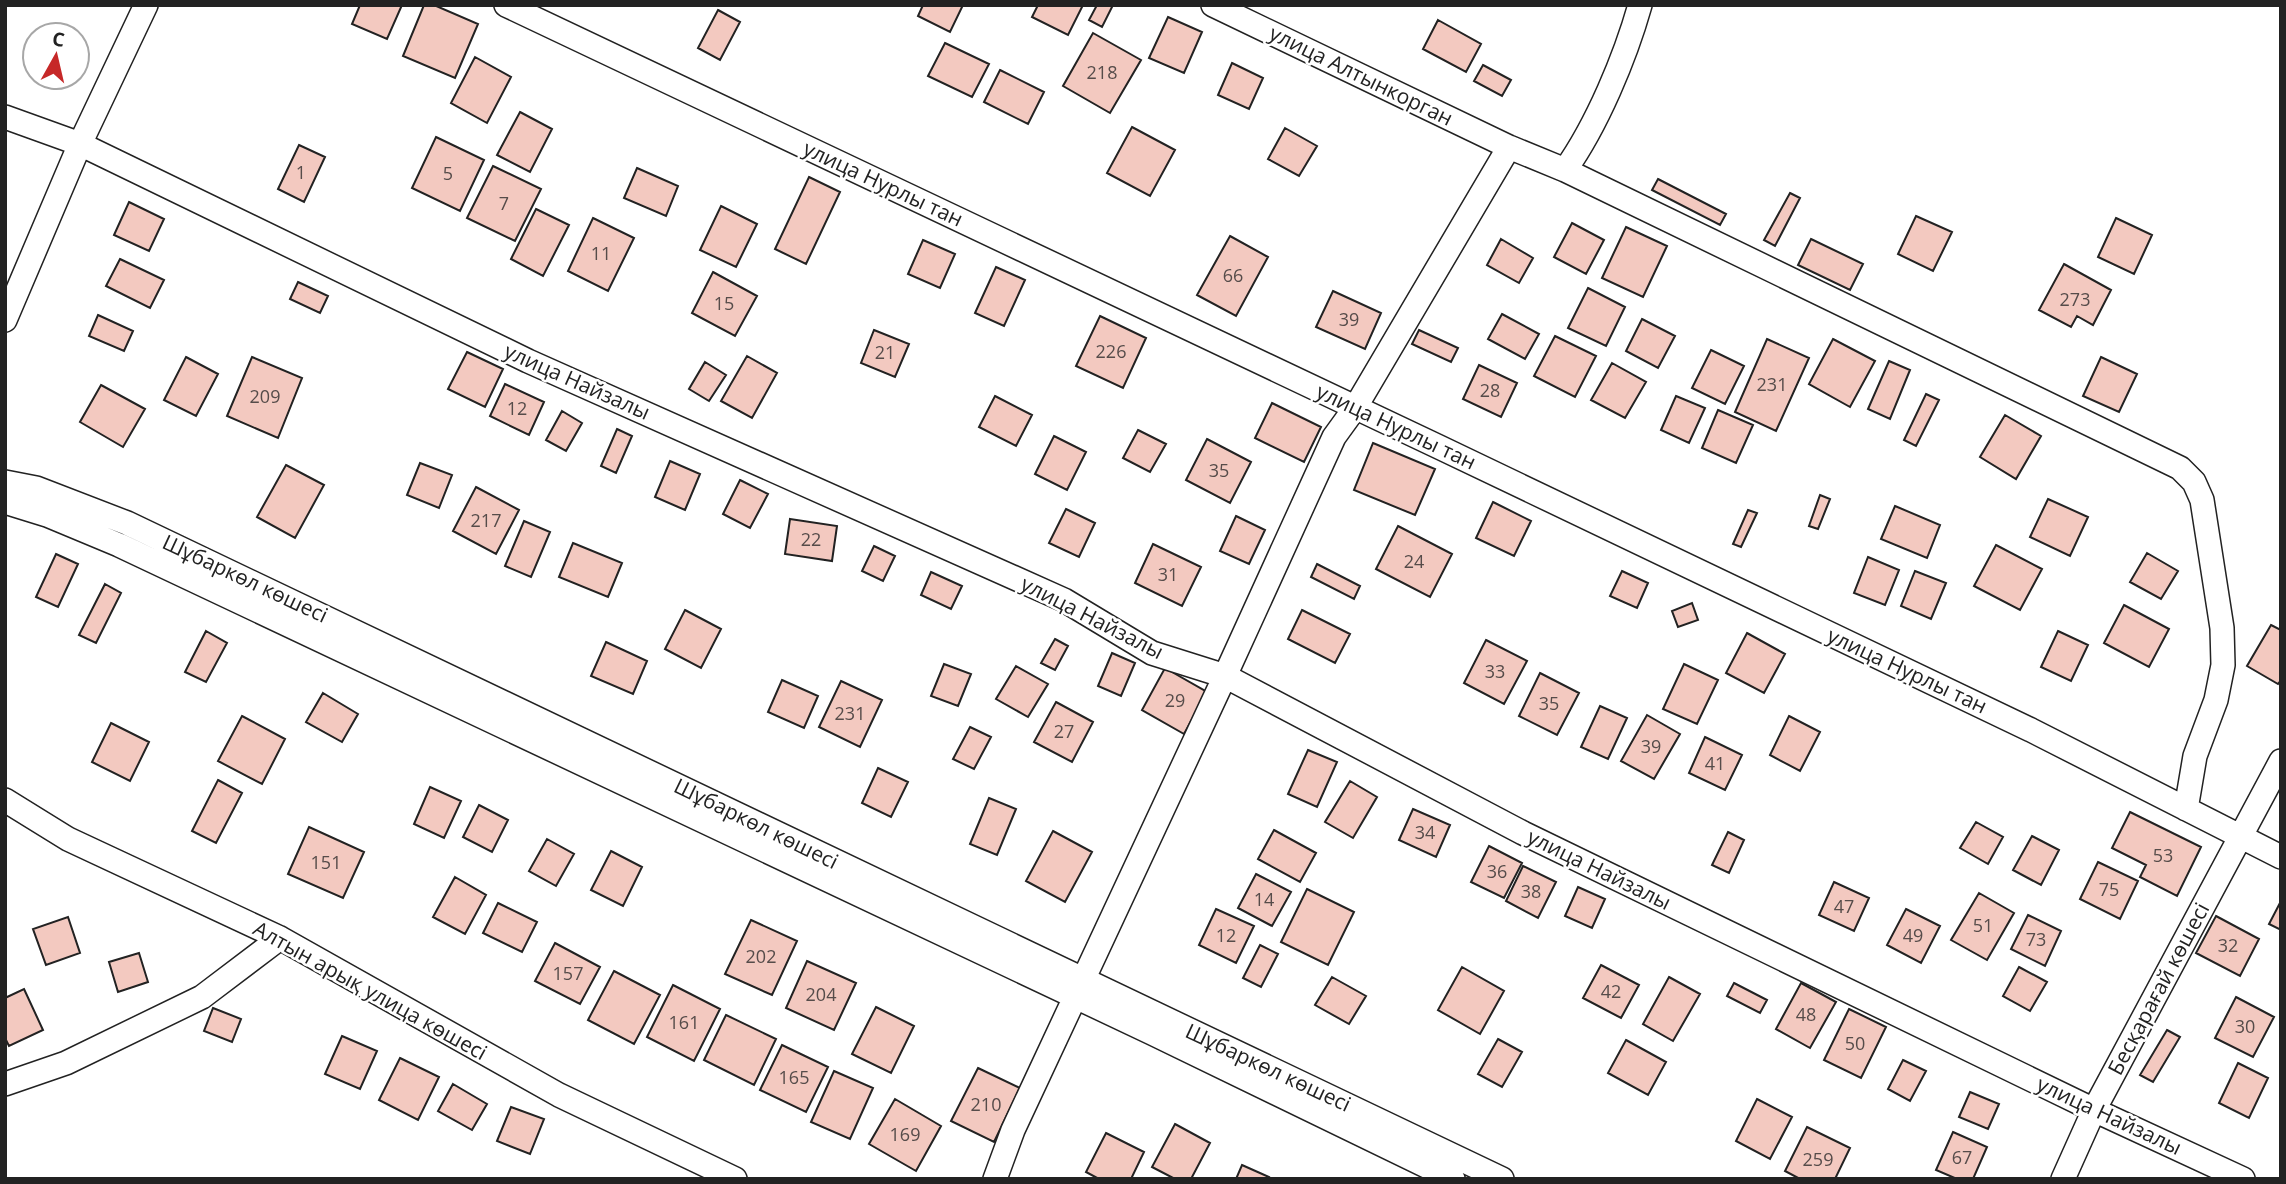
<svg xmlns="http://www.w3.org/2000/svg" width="2286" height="1184" font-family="'Open Sans',sans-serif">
<rect width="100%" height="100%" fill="#fff"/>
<!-- building -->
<path fill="#f3c9c0" stroke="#222" stroke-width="2" d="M360,5H402L387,39L352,24Z
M424,5H434L478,24L455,78L403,56Z
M923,5H963L950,32L918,16Z
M1038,5H1083L1068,35L1032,17Z
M1097,5H1113L1102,27L1089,20Z
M718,10L740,22L720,60L698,48Z
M1168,17L1202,32L1184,73L1149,58Z
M1438,20L1481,44L1466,72L1423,49Z
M1093,33L1141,60L1110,113L1063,86Z
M945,43L989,64L972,97L928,76Z
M475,57L511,77L487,123L451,103Z
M1232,63L1263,78L1249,109L1218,95Z
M1483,65L1511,80L1502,96L1474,81Z
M1000,70L1044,92L1028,124L984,102Z
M520,112L552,129L530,172L497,155Z
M1132,127L1175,150L1150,196L1107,173Z
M1285,128L1317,146L1299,176L1268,159Z
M436,137L484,160L460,211L412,188Z
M299,145L325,157L304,202L278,189Z
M493,166L541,189L515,241L467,218Z
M637,168L678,186L666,216L624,198Z
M809,177L840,192L806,264L775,249Z
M1658,179L1726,214L1720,225L1652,190Z
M1790,193L1800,198L1775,246L1764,240Z
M129,202L164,219L149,251L114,235Z
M721,206L757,224L736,267L700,250Z
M536,209L569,225L543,276L511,259Z
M1916,216L1952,232L1933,271L1898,254Z
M593,218L634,238L608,291L568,271Z
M2116,218L2152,235L2134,274L2098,257Z
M1572,223L1604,240L1586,274L1554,257Z
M1626,227L1667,246L1643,297L1602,278Z
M1230,236L1268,257L1236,316L1197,295Z
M1501,239L1533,258L1519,283L1487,265Z
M1811,239L1863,264L1850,290L1798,265Z
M923,240L955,254L940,288L908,274Z
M120,259L164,280L150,308L106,286Z
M2064,264L2111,290L2093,325L2077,316L2071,327L2039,310Z
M996,267L1025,280L1004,326L975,313Z
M713,272L757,296L735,336L692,313Z
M298,282L328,296L320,313L290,299Z
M1588,288L1625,307L1606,346L1568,328Z
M1333,291L1381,313L1365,349L1316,327Z
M1502,314L1539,334L1525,359L1488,339Z
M98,315L133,331L124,351L89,336Z
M1100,316L1146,338L1123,388L1076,366Z
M1642,319L1675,336L1658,368L1626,351Z
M874,330L909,344L895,377L861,363Z
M1419,330L1458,348L1451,362L1412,344Z
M1555,336L1596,356L1575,397L1534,376Z
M1767,339L1809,358L1776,431L1735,412Z
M1833,339L1875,361L1850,407L1809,384Z
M1711,350L1744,366L1725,404L1692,388Z
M467,352L503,369L485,407L448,389Z
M747,356L777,373L752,418L721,401Z
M186,357L218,374L196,416L164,400Z
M252,357L302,378L278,438L227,416Z
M2101,357L2137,374L2119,412L2083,396Z
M1889,361L1910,370L1890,419L1868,409Z
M705,362L726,375L709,401L689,389Z
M1612,363L1646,382L1625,418L1591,400Z
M1479,365L1517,383L1501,417L1463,399Z
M505,384L544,402L529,435L490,416Z
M101,385L145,409L123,447L80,422Z
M1926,394L1939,400L1916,446L1904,440Z
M995,396L1032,415L1016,446L979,427Z
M1676,396L1705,408L1689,443L1661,430Z
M1272,403L1321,427L1304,462L1255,438Z
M1718,410L1753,425L1736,463L1702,448Z
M562,411L582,423L566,451L546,440Z
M2005,415L2041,436L2016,479L1980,457Z
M617,429L632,436L616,473L601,466Z
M1138,430L1166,444L1150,472L1123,458Z
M1054,436L1086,452L1067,490L1035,474Z
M1207,439L1251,462L1230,503L1186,480Z
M1373,443L1435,469L1415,515L1354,490Z
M670,461L700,474L685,510L655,497Z
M420,463L452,475L439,508L407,495Z
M286,465L324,485L295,538L257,517Z
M740,480L768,494L750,528L723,514Z
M476,487L519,510L496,554L453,531Z
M1820,495L1830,499L1818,529L1809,526Z
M2048,499L2088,517L2070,556L2030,537Z
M1493,502L1531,521L1514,556L1476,538Z
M1895,506L1940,525L1927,558L1881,539Z
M1066,509L1095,523L1079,557L1049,543Z
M1748,510L1757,513L1741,547L1733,544Z
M1236,516L1265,530L1249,564L1220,551Z
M790,519L837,526L832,561L785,554Z
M524,521L550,532L531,577L505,566Z
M1398,526L1452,554L1430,597L1376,569Z
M573,543L622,563L608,597L559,577Z
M1153,544L1201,567L1182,606L1135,583Z
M1996,545L2042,569L2020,610L1974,586Z
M874,546L895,556L883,581L862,571Z
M2147,553L2178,571L2161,599L2130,582Z
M56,554L78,564L58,607L36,597Z
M1868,557L1899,570L1885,605L1854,593Z
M1317,564L1360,586L1354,599L1311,577Z
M1622,571L1648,583L1637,608L1610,596Z
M1915,571L1946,583L1931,619L1901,606Z
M931,572L962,586L951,609L921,595Z
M105,584L121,593L96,643L79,635Z
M1692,603L1698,620L1678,627L1672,611Z
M2124,605L2169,629L2149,667L2104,643Z
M685,610L721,629L701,668L665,649Z
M1302,610L1350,634L1335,663L1288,639Z
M2271,625L2281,630V680L2278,684L2247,666Z
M206,631L227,643L206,682L185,672Z
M2058,631L2088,645L2071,681L2041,667Z
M1747,633L1785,654L1764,693L1726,673Z
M1055,639L1068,646L1055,670L1041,663Z
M1486,640L1527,661L1504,704L1464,683Z
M606,642L647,661L633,694L591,676Z
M1112,653L1135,663L1121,696L1098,686Z
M944,664L971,674L958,706L931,696Z
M1684,664L1718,680L1697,724L1663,709Z
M1016,666L1048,684L1028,717L996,699Z
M1165,668L1207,692L1184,734L1142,710Z
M1540,673L1579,693L1557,735L1519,716Z
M782,680L818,696L804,728L768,712Z
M841,681L882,700L860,747L819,727Z
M323,693L358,714L342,742L306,722Z
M1056,702L1093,722L1072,762L1034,742Z
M1600,706L1627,718L1608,759L1581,747Z
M1647,715L1680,734L1654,779L1621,761Z
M242,716L285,739L262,784L218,761Z
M1789,716L1820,732L1800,771L1770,755Z
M111,723L149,742L130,781L92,762Z
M970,727L991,737L974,769L953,759Z
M1705,737L1742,755L1725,790L1689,773Z
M1308,750L1337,762L1317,807L1288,794Z
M878,768L908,782L891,817L862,803Z
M218,780L242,793L216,843L192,831Z
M1350,781L1377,797L1353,838L1325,822Z
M430,787L461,801L444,838L414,824Z
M989,798L1016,809L997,855L970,844Z
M479,805L508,820L492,852L463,837Z
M1413,809L1450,825L1436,857L1399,840Z
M2130,812L2201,847L2177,896L2140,877L2146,865L2112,848Z
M1976,822L2003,837L1988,864L1960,848Z
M309,827L364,852L343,898L288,874Z
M1274,830L1316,853L1300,882L1258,859Z
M1053,831L1092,852L1065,902L1026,881Z
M1728,832L1744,840L1729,873L1712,865Z
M2032,836L2059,850L2041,885L2013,870Z
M547,839L574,854L556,886L529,871Z
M1489,846L1522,863L1504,898L1471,882Z
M611,851L642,867L623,906L591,890Z
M2098,862L2138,881L2120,919L2080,899Z
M1523,866L1556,882L1538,918L1506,901Z
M1256,874L1291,892L1272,926L1238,908Z
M455,877L486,895L465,934L433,917Z
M1834,882L1869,898L1854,931L1819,915Z
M1578,887L1605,899L1592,928L1565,916Z
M1307,889L1354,912L1328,965L1281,942Z
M1979,893L2014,913L1987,960L1951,940Z
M2281,901V930L2269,924Z
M498,903L537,922L522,952L483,933Z
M1216,909L1254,926L1236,963L1199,945Z
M1906,909L1940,926L1921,963L1887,945Z
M2028,915L2061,931L2045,966L2011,949Z
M2216,916L2259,939L2240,976L2196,953Z
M68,917L80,953L46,965L33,929Z
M751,920L797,941L772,995L725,974Z
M555,943L600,967L580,1004L535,981Z
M1260,945L1278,954L1261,987L1243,978Z
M139,953L148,982L118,992L109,962Z
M807,961L856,983L834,1030L786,1008Z
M1601,965L1639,985L1621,1018L1583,998Z
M1462,967L1504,991L1480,1034L1438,1010Z
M2019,967L2047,982L2030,1011L2003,996Z
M614,971L660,995L634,1044L588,1020Z
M1332,977L1366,996L1349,1024L1315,1005Z
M1669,977L1700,994L1673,1041L1643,1024Z
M1734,983L1767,1000L1760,1013L1727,996Z
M1801,983L1836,1002L1810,1048L1776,1029Z
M673,985L720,1009L694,1061L647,1037Z
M24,989L43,1030L9,1046L5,1038V998Z
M2236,997L2274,1017L2253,1057L2215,1038Z
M876,1007L914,1026L891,1073L852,1054Z
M213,1008L241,1019L232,1042L204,1031Z
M1849,1009L1886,1027L1861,1078L1824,1060Z
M726,1015L776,1039L754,1085L704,1060Z
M2167,1030L2180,1037L2153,1082L2140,1075Z
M342,1036L377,1051L360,1089L325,1074Z
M1498,1039L1522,1052L1502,1087L1478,1074Z
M1626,1040L1666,1062L1648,1095L1608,1073Z
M782,1045L828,1067L806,1112L760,1090Z
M400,1058L439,1077L418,1120L379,1100Z
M1903,1060L1926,1071L1910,1101L1888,1089Z
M2238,1063L2268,1078L2249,1118L2219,1103Z
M978,1068L1020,1088L994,1142L951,1121Z
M834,1071L873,1088L850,1139L811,1122Z
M453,1084L487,1104L472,1130L438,1111Z
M1970,1092L1999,1104L1988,1129L1959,1117Z
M895,1099L941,1126L916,1171L869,1144Z
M1757,1099L1792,1117L1770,1159L1736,1141Z
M511,1107L544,1119L530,1154L497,1141Z
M1175,1124L1210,1143L1191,1179H1175L1152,1167Z
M1807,1127L1850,1148L1835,1179H1800L1785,1171Z
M1953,1132L1987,1147L1973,1179H1957L1936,1170Z
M1106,1133L1144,1152L1131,1179H1099L1086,1172Z
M1242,1165L1269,1177L1268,1179H1236Z"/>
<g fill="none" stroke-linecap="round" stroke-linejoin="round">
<defs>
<path id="minor" d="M506,5L1439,447L2031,730L2281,857
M1213,5L1509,147L1565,170L2180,468L2194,482L2202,500L2222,628L2223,665L2216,700L2195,756L2186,809
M5,117L80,144L528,361L1064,600L1152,653L1225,676L1523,833L2094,1110L2243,1179
M1565,170C1597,125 1625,58 1640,5
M5,320L80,144L146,5
M5,482L36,488L127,523L1502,1179
M5,502L47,515L119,545L1152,1033L1453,1179
M5,800L68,839L280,938L559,1095L735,1179
M5,1084L66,1063L202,997L280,938
M995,1179L1013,1130L1225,676L1334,437L1355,408L1509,147
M2063,1179L2094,1110L2281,761"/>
</defs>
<!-- minor casing -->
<use href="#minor" stroke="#222" stroke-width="26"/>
<!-- minor -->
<use href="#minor" stroke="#fff" stroke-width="23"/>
</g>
<g text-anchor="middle" stroke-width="5" stroke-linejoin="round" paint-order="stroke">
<!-- number labels -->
<g font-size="18" fill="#564c4a">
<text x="1102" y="79">218</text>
<text x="301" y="179">1</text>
<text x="448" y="180">5</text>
<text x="504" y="210">7</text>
<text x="601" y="260">11</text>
<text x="1233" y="282">66</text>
<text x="2075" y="306">273</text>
<text x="724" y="310">15</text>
<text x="1349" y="326">39</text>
<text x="1111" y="358">226</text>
<text x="885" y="359">21</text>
<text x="1772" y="391">231</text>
<text x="1490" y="397">28</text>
<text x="265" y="403">209</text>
<text x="517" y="415">12</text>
<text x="1219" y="477">35</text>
<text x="486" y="527">217</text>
<text x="811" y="546">22</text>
<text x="1414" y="568">24</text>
<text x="1168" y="581">31</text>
<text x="1495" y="678">33</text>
<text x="1175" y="707">29</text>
<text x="1549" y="710">35</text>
<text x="850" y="720">231</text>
<text x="1064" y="738">27</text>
<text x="1651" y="753">39</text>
<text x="1715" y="770">41</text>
<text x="1425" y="839">34</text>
<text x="2163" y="862">53</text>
<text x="326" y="869">151</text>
<text x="1497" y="878">36</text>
<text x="2109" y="896">75</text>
<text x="1531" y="898">38</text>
<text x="1264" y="906">14</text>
<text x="1844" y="913">47</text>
<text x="1983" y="932">51</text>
<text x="1226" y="942">12</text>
<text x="1913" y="942">49</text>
<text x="2036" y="946">73</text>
<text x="2228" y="952">32</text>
<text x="761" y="963">202</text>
<text x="568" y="980">157</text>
<text x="1611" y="998">42</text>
<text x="821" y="1001">204</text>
<text x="1806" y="1021">48</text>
<text x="684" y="1029">161</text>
<text x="2245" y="1033">30</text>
<text x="1855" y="1050">50</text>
<text x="794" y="1084">165</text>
<text x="986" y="1111">210</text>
<text x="905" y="1141">169</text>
<text x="1962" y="1164">67</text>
<text x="1818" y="1166">259</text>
</g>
<!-- street labels -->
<g font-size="21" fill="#222" stroke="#fff">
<text transform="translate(1361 76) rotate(26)" y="7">улица Алтынкорган</text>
<text transform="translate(883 184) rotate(25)" y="7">улица Нурлы тан</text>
<text transform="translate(577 382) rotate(24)" y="7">улица Найзалы</text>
<text transform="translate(1396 427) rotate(25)" y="7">улица Нурлы тан</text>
<text transform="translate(245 579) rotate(25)" y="7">Шұбаркөл көшесі</text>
<text transform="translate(1092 618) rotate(27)" y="7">улица Найзалы</text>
<text transform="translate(1907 671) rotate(25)" y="7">улица Нурлы тан</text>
<text transform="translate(756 824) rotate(26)" y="7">Шұбаркөл көшесі</text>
<text transform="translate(1599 870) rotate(26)" y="7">улица Найзалы</text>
<text transform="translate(2159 989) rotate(-62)" y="7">Бесқарағай көшесі</text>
<text transform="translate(370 991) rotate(29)" y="7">Алтын арық улица көшесі</text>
<text transform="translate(1268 1068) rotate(25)" y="7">Шұбаркөл көшесі</text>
<text transform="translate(2109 1116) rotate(25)" y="7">улица Найзалы</text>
</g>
</g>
<!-- border -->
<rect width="2286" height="1184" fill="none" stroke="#222222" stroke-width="14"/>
<!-- north arrow -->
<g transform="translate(56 56) rotate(8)"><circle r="33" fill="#ffffff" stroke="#a7a7a7" stroke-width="2"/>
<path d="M0-5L12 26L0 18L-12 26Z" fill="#c62828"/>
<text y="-10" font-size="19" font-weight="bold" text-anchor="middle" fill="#222222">С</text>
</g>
</svg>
